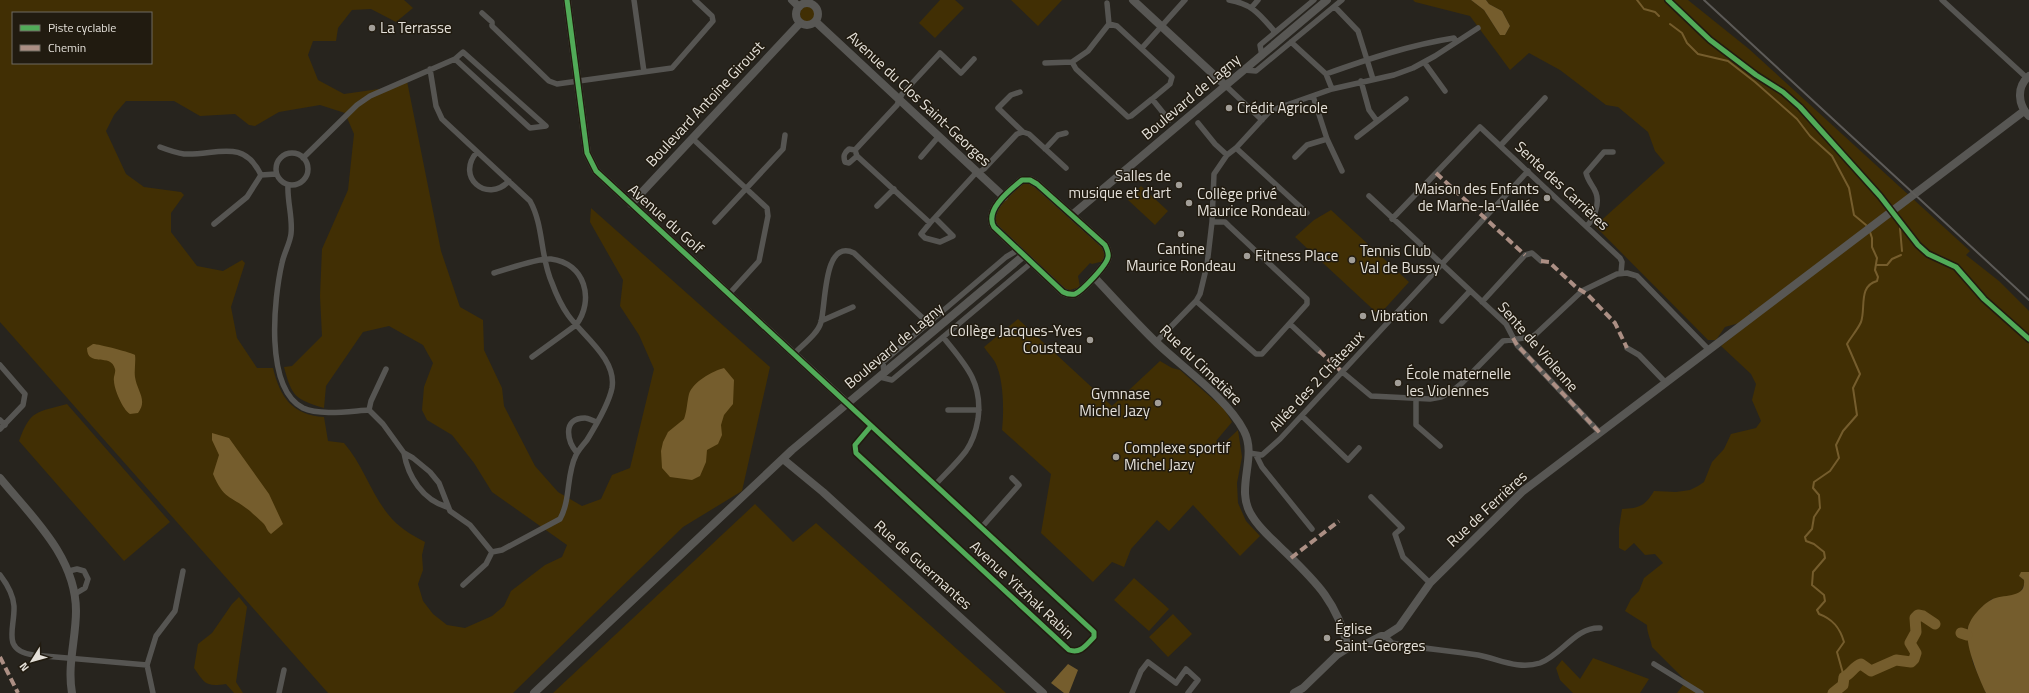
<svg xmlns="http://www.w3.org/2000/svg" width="2029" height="693" font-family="'Titillium Web',sans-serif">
<rect width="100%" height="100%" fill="#27241e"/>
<!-- green -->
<path fill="#412f04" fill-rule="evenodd" d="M0,0H404L413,8L396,22L371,9L352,10L338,28L336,41H313L308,55L318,80L344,94L386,88L407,81L441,251L460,307L483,320L484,350L502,388L504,406L535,466L558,492L582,506L601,499L612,475L630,468L654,369L639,335L620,306L623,280L590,222L591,208L770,367L742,491L683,527L513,693H328L0,322ZM13,13H151V63H13ZM126,101H174L200,116L235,114L249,125L255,126L279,112L320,105L345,113L354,134L348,190L322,249L320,296L322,336L292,366L284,367C292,397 295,399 324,408L326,386L363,332L389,326L423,345L433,363L424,387L422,410L427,420L452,435L474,463L492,492L567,545L562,557L545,565L511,591L504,606L492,616L465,628L447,625L433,614L423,601L418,584L423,570L422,555L425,542C415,537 405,531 396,523C373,501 365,467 344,443L328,441L324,417C292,415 280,397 273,368H257L237,338L231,307L245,263L242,260L223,271L197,266L171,232V213L184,195L181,192L144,187L126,174L106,131L114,115Z
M940,0H955L964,8L935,38L919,23Z
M1011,0H1062L1038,26Z
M1413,0H1471L1484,10L1500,35H1505L1510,26L1502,11L1489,4L1486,0H1688L1749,49L1970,251L1966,255L1999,281L2029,311V572L2019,576L2024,580V585L2021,591L2015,596L1992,599L1982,607L1968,627L1967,635L1973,663L1986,693H1677L1686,681L1652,647C1651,639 1647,634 1647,625L1625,611L1631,599L1639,591L1644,578L1663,563L1655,554L1645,555L1634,543L1625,551L1619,548V528L1622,509C1640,508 1645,506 1654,491L1676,492L1690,490L1698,486L1704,482L1712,462L1724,449L1731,434L1756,428L1761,421L1752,400L1756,384L1751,374L1721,346L1758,316L1749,310L1751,314L1739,323L1725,327L1716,340H1708L1595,226L1665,163L1655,151L1648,132L1618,107L1606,105L1560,70L1529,53L1510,70L1470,16L1415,2Z
M800 14a8 8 0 1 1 16 0a8 8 0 1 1-16 0Z
M1026,183H1031L1102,247L1105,252L1103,263L1100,262L1092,264L1090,263L1078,276L1080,287L1070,290L1062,288L996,227L995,213L997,209L1020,185Z
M1141,186L1168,211L1155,225L1128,200Z
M1331,210L1409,282L1379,315L1295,237L1314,220Z
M1018,319L1112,406L1160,361L1172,368L1180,370L1224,409L1232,422L1216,441L1222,445L1238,430L1242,457L1237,483L1238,503L1246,521L1260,536L1240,556L1193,505L1169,531L1157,520L1131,549L1124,567L1112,562L1093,582L1041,533L1051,474L1002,430C1004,412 1004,379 995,362C992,357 987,352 984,347Z
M67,404L170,522L124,561L19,441C31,409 36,413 67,404Z
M755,504L793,542L816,523L1006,693H553Z
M1134,578L1169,609L1149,631L1114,600Z
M239,597L247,607L236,682L243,693H234L226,684C206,687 205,684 194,668L198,644L212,633L232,604Z
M1173,614L1192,634L1168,657L1149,637Z
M1593,658L1649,679L1640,693H1573L1560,680L1556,668L1562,660L1580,679Z"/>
<!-- water -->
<path fill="#755d2d" d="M1471,0H1486L1489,4L1502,11L1510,26L1505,35H1500L1484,10Z
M93,344C99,344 133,353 135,355C136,362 134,370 135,377C137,391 148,400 138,413L130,414C123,410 114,389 114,381C113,377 116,373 115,369C111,352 87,368 87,348Z
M724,368L734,380L733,404L724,415L721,425L722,435L718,444L707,450L706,462L700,476L692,480L670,477L662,468L661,451L663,442L668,432L684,419C687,411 687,402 689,394C693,382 712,371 724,368Z
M212,433L229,438L269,494L283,524L271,534C267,531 267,528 264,524C260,520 254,515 250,511C230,495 224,500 213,474L219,455L212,440Z
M2021,572H2029V693H1986C1979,678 1964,644 1968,628C1970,618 1982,605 1991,600C2003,593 2026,600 2024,580L2019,576Z
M1068,664L1078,670L1069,693H1064L1051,683Z"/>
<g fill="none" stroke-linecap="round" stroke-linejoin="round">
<!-- stream -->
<path stroke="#755d2d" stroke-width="2" d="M1637,0L1644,9L1655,12L1659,16
M1670,24L1682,33L1687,43L1698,54L1728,61L1755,82L1797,119L1810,136L1832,156L1849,188L1854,215L1866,225
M1900,228L1902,251
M1877,265H1887L1892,259L1901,255
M1844,677L1837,652L1844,642C1840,628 1833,619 1819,614L1817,610L1825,601L1824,595L1812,585L1813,572L1825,558L1824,552L1814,544L1806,541L1805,537L1812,529L1814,517L1820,508L1819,495L1813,488L1814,482L1830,471L1839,458L1836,445L1843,431L1857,415L1853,388L1860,374L1847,344C1851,337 1858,329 1861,322C1866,308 1858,286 1877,281L1878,277L1875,270L1877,258L1872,247V238L1870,232"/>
<!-- river -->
<path stroke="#755d2d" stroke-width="11" d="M1961,633L1967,635
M1833,693L1843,685L1844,677C1851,674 1854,666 1861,664L1871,671L1896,660L1911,662L1914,659L1916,653L1910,643L1916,632L1915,618L1918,615L1923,616L1935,624"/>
<!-- street -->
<path stroke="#565552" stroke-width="5.5" d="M634,0L644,72
M1229,0C1253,4 1260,15 1275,32
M1942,0L2027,78
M1107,3L1109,24
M1252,7L1258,0
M1335,7L1358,31L1373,79
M482,13L492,22V26L549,81L557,84L672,68L713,21L712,16L695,0
M1291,42L1326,74L1332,89
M1142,48L1185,0
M463,52L546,126L530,128L455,59Z
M1262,56L1260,45L1314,0
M974,59L961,73L940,53L902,94L897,105L855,150L857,156L930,223L974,175L984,169L1017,134L1023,132L1029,134L1066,168
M1424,62L1445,91
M1045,63L1072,62
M430,69L436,106L442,119L530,201C544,226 540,257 552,283C556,294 561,305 568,315C583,336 617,359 612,388C609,403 595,427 587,440C583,445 579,449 576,455C566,475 571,499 560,519L502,550L492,552
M1244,70L1256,71L1342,0
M1326,74C1368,59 1410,45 1454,38L1456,42
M1361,81L1369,110L1377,121
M1226,86L1262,120
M1020,92L1011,95L998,108L1023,132
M1313,96L1327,139L1342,171
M1152,99L1170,84L1172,77L1117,26L1109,24L1088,51L1072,62L1076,69L1128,117L1131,116L1152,99L1169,120
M1198,123L1215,144L1227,155
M1357,137L1406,99
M693,139L767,208L768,216L759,261L729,294
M1501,145L1545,98
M160,147C168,150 176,153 184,154C215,156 243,137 261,175L276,174
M1236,148L1307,213
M1045,149L1058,135L1066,133
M855,150L849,149C844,153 843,156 845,162L849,163L857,156
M477,152C455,177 487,204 509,181
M276 169a16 16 0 1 1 32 0a16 16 0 1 1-32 0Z
M921,157L939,136
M1295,157L1307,145L1327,139
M303,158L357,105L370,96L455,59
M288,185C287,201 293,218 291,234C290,243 284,253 282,263C274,298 264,388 303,408C320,416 351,411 369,410L383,424L404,453L413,458L430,472L439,483L450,511L470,525L492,552
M1369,196L1506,324L1517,345L1600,433
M877,206L894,189
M1392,219L1480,127L1620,258L1622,262L1621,273
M715,222L783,149L785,135
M930,223L921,234L925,238L940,242L953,236L935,218
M214,224L247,197L261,175
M1587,226C1594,218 1600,204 1596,193C1593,185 1588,182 1586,173L1604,152H1613
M494,273C509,269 536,258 551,259C585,263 595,300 576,325L532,357
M1196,301L1256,354H1262L1307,304V299L1229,226L1225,222H1212
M1482,302L1525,255L1532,253L1541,261
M821,321L853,307
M1442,321L1470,291
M1290,324L1319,351
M1156,342L1196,301L1200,294L1207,265L1212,222L1214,174L1227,155L1236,148L1270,111L1332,89L1394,75L1413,68L1435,56L1478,28
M1627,348L1639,355L1665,382
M794,354C802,345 818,334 821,322C826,305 823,238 854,253L929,324
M0,365L25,394L23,405L0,429
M1340,370L1371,396L1430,399L1441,397L1451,392L1461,384L1503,341L1532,337L1536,334L1582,291L1617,274L1627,273L1637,276L1709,350
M884,373L883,362L1006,257L1018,250
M880,377L892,380L1031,263
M1416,398V425L1440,446
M848,404L1094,632V637C1086,645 1081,654 1069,650L856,453L855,445L871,426
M369,410L371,401L386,369
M948,410H979
M1302,416L1348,460L1359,448
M0,420L5,425
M404,453C408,477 423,500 447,507
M577,453C567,441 562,418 585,418C588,418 593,421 597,422
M1249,453L1262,455L1280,439L1528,171
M1256,455L1262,467L1312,529
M935,485C945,474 957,463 966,451C973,441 976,431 978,419C983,382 965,364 943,337
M1371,497L1402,528L1395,534L1403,557L1430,583
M981,528L1019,485L1012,478
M69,571L77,569L84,571L88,579L85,588L75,594
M0,575C7,584 13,594 14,606C15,629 1,650 33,655L147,665L153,693
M463,585L486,564L492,552
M1385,636L1392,643C1421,649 1449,650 1478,655C1499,659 1518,670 1540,663C1562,655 1575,627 1600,628
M1654,664L1701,693
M147,665L156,636L175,611L183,571
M279,693L284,670
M1132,693L1141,671L1148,662L1176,683L1186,669L1198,680L1188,693"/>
<!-- secondary -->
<path stroke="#585754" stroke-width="8" d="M567,0L587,153L596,171L848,404
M792,0L799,7
M1133,0L1226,86
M796 14a11 11 0 1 1 22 0a11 11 0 1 1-22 0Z
M816,22L1004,197
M2029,76C2016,87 2018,105 2029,116
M1022,180H1030L1037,184L1105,245C1107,249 1109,253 1108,257C1107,265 1082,291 1075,294C1070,295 1067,294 1063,292L994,227C984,210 1010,190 1022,180Z
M631,204L800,23
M1072,215L1327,0
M1094,277C1115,299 1135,322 1157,343C1183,368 1227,398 1244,431C1258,458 1234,489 1252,516C1259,528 1270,537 1280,547C1314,580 1337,600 1348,648
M783,459L823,492L1043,693
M0,478C32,517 76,557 76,611C76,639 67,665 72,693
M534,693L792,450L1023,256
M1294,693L1303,688L1337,655L1348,648L1362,646L1381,636H1385L1399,627L1430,583L1523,491L2024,111"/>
<!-- rail -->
<path stroke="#5d5b58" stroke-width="2" d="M1704,0L2029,300"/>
<!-- quiet -->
<path stroke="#ac8f84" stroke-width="4" stroke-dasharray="8 4" stroke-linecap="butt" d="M1436,173L1525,255
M1541,261L1549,262L1577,288L1587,294L1615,323L1627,348
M1513,338L1517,345L1600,433
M1319,351L1340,370
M1291,558L1339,521
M0,657L18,693"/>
<defs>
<path id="cycleway" d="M567,0L587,153L596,171L1094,632V637C1086,645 1081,654 1069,650L856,453L855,445L871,426
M1668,0L1710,40L1756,75L1783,92L1800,107L1880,196L1918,245L1928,254L1956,267L1984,299L2029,339
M1022,180H1030L1037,184L1105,245C1107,249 1109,253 1108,257C1107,265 1082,291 1075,294C1070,295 1067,294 1063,292L994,227C984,210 1010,190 1022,180Z"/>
</defs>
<!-- cycleway casing -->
<use href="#cycleway" stroke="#211b10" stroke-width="8"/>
<!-- cycleway -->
<use href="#cycleway" stroke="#51ab58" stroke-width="5"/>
</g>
<!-- markers -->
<g fill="#a29e98" stroke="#211b10" stroke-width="1.5">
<circle cx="372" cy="28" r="4"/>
<circle cx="1229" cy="108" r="4"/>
<circle cx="1179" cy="185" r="4"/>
<circle cx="1547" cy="198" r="4"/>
<circle cx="1189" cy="203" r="4"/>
<circle cx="1181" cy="234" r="4"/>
<circle cx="1247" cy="256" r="4"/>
<circle cx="1352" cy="260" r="4"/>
<circle cx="1363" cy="316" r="4"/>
<circle cx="1090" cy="340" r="4"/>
<circle cx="1398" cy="383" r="4"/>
<circle cx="1158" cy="403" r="4"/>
<circle cx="1116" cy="457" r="4"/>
<circle cx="1327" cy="638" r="4"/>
</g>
<g text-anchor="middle" stroke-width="3" stroke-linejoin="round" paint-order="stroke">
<!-- poi labels -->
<g font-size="15" fill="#e4e0d9" stroke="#211b10" text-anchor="start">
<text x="380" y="33">La Terrasse</text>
<text x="1237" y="113">Crédit Agricole</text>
<text x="1171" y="181" text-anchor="end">Salles de<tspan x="1171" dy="17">musique et d'art</tspan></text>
<text x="1539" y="194" text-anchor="end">Maison des Enfants<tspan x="1539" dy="17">de Marne-la-Vallée</tspan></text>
<text x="1197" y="199">Collège privé<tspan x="1197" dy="17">Maurice Rondeau</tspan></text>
<text x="1181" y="254" text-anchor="middle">Cantine<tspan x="1181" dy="17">Maurice Rondeau</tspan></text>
<text x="1360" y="256">Tennis Club<tspan x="1360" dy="17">Val de Bussy</tspan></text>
<text x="1255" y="261">Fitness Place</text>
<text x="1371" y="321">Vibration</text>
<text x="1082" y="336" text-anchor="end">Collège Jacques-Yves<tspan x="1082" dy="17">Cousteau</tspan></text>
<text x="1406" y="379">École maternelle<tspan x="1406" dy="17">les Violennes</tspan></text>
<text x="1150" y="399" text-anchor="end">Gymnase<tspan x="1150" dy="17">Michel Jazy</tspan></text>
<text x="1124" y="453">Complexe sportif<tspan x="1124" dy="17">Michel Jazy</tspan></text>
<text x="1335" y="634">Église<tspan x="1335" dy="17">Saint-Georges</tspan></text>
</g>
<!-- street labels -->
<g font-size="15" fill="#e4e0d9" stroke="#211b10">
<text transform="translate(1191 97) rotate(-40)" y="5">Boulevard de Lagny</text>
<text transform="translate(919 99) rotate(43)" y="5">Avenue du Clos Saint-Georges</text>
<text transform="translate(705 104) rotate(-47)" y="5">Boulevard Antoine Giroust</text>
<text transform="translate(1562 186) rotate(43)" y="5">Sente des Carrières</text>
<text transform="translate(666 219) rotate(42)" y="5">Avenue du Golf</text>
<text transform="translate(894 346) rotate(-40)" y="5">Boulevard de Lagny</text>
<text transform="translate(1538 347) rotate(49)" y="5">Sente de Violenne</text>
<text transform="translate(1201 365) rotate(44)" y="5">Rue du Cimetière</text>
<text transform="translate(1317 381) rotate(-47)" y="5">Allée des 2 Châteaux</text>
<text transform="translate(1487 509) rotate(-43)" y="5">Rue de Ferrières</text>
<text transform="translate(923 565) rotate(42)" y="5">Rue de Guermantes</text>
<text transform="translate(1022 590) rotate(43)" y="5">Avenue Yitzhak Rabin</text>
</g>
</g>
<!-- legend -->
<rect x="12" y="12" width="140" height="52" fill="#211b10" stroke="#6f6a60"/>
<rect x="20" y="25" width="20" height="6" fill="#51ab58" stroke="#6f6a60"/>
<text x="48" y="32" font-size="12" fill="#e4e0d9">Piste cyclable</text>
<rect x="20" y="45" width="20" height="6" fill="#ac8f84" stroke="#6f6a60"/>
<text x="48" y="52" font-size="12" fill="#e4e0d9">Chemin</text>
<!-- north arrow -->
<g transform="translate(32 661) rotate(233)" stroke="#211b10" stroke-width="3" paint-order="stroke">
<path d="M0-3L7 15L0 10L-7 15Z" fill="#e4e0d9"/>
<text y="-6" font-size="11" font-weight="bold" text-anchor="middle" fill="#e4e0d9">N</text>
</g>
</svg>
